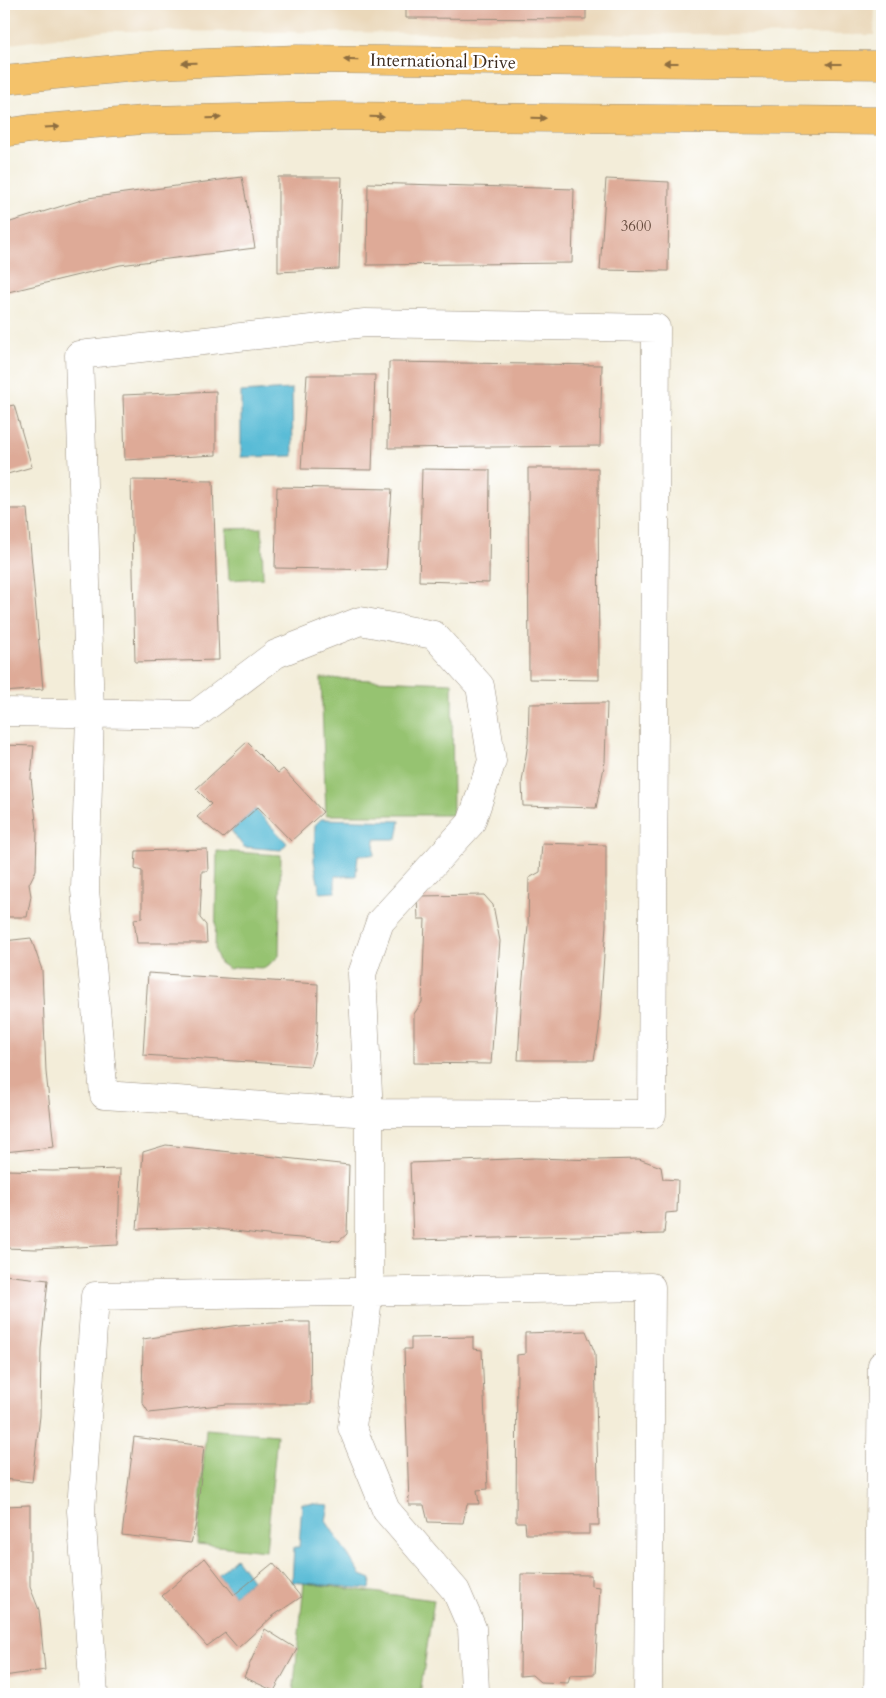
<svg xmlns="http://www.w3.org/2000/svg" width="886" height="1698" font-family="Cardo,serif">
<rect width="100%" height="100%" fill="#fff"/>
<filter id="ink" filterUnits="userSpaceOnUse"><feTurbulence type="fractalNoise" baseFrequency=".02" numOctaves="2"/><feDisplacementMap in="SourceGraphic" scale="10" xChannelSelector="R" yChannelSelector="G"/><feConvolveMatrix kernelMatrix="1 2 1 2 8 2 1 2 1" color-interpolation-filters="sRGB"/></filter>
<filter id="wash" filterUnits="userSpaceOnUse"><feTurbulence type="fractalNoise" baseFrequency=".0096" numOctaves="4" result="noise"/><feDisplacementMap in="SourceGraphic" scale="20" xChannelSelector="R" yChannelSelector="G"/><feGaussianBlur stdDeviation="1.12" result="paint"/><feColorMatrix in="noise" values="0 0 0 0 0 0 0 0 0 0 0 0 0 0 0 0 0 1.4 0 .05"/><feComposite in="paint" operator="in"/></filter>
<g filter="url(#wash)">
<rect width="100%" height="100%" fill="#f3edd9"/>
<!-- built -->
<path fill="#ead8ba" d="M4,4H875L874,35L106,31L4,45Z"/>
<!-- green -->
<path fill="#96c371" stroke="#687648" d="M262,528L263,578L229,580L226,529Z
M321,678L452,683L453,815H326Z
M217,851L281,855L279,956L265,968L238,967L229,969L220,963L215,951Z
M206,1429L277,1435L266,1551L197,1544Z
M304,1583L434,1600L420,1694H293Z"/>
<!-- water -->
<path fill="#58bbd6" stroke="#4a727a" d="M292,389L293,456L241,457V392Z
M255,809L287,843L281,850L244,847L231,831Z
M321,819L400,821L397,839H375L374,855H358L356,876H335V892L320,893L314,861L315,825Z
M302,1503L329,1505L326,1521L361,1575L371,1579L370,1589L292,1582L294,1547H299Z
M236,1558L252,1580L234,1595L218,1575Z"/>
<g id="blocks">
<!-- building -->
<path fill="#deaa97" d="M406,4H586V19L406,18Z
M242,177L255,248L120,265L4,293V224L88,198Z
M278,177H342L339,269L278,272Z
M606,179L669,182L668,271L600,270Z
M368,183L574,189L572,263L367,265Z
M389,362L602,365L600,446L388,448Z
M307,375H375L372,470L301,469Z
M216,391V455L125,460L123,395Z
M14,405L32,467L4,475V407Z
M528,468H598L599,680L529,679Z
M422,469L490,470L489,583L419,581Z
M131,480L213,481L219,660L135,662Z
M277,487L392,489L386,570L275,568Z
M4,509H27L43,689L4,692Z
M607,703L605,762L596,808L523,806L522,782L528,743L529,704Z
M247,742L278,773L283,769L323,812L291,841L258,807L223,838L197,817L211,804L196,789Z
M4,745L34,746L31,778L37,830L36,870L29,884L31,896L27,917H4Z
M542,843L606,845V925L599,1030L594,1060H518L522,989L528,926L529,878L540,872Z
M207,849L208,871H202L200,918L206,925L207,943H137L134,919L142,918V871L135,869L136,851Z
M484,895L493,905L500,941L491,1064L414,1063V1014L422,1002L425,919H418L417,896Z
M31,938L42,970L46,1072L54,1147L4,1152V941Z
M148,973L318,984L317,1031L315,1050L310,1066L143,1055Z
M166,1145L349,1165L347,1234L339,1241L275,1236L203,1227L137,1229L143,1152Z
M535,1158L596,1160L639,1159L661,1167L663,1179L678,1180L677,1212L666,1213L664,1234L413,1240L410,1163Z
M120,1169L118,1245L36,1249L4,1248V1170L53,1171Z
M4,1275L48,1280L41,1349L40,1416L32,1482L4,1479Z
M291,1322H310L311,1404H227L149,1413L142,1402L143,1339L239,1325Z
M586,1331L595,1353L599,1525H589V1534H526L525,1522H516L517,1355L525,1354V1333Z
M473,1337V1349L482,1350L488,1489L477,1490L479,1504H467L463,1523L428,1522L424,1505H409L404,1349H411V1338Z
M134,1437L204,1446L196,1524L191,1543L122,1535Z
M30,1505V1587L39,1610L45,1670L4,1676V1506Z
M205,1558L234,1595L273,1563L301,1597L273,1616L238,1648L225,1633L207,1646L162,1596Z
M521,1574L591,1575V1586L600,1587L595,1674L570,1675L568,1683L540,1682L532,1675L520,1676Z
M265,1629L297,1649L274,1691L244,1677Z"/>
</g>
</g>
<g filter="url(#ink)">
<use href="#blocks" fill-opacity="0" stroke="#978c7c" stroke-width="1"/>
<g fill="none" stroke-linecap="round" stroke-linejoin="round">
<defs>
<path id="minor" d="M365,323L656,328L652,1114L369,1113L104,1095L85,890L90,713L79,355Z
M4,712L195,715L276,654L360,621L434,635L480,686L492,761L471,823L380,922L362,974L369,1113V1290L352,1427L386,1510L456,1591L472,1628L475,1690L472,1694
M94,1694L81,1511L95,1296L651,1287L648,1694
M878,1694L882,1365"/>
<path id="major" d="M4,80L157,65L297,59L882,65
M4,133L30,129L144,120L334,116L882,121"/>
</defs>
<!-- minor casing -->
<use href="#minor" stroke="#978c7c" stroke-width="29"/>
<!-- major casing -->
<use href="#major" stroke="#978c7c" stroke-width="29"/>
<!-- minor -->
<use href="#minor" stroke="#fff" stroke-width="28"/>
<!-- major -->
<use href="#major" stroke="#f4c26a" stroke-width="28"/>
</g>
<!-- one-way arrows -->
<defs><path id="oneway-solid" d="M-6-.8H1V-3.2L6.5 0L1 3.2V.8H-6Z" transform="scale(1.25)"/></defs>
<g fill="#8e6e40">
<use href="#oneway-solid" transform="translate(351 60) rotate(-179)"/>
<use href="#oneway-solid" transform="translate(189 63) rotate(178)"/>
<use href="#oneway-solid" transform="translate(671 63) rotate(-180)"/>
<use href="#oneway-solid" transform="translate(834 64) rotate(-180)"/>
<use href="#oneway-solid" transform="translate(377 117) rotate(1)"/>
<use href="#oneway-solid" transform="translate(214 118) rotate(-1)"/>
<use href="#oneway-solid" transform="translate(539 118) rotate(1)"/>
<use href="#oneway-solid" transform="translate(52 127) rotate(-4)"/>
</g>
</g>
<g text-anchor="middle" stroke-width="5" stroke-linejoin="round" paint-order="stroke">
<!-- number labels -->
<g font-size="15" fill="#644a3c">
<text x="636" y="231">3600</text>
</g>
<!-- street labels -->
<g font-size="18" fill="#3b2a1e" stroke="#fff">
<text transform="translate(443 61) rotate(1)" y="6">International Drive</text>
</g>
</g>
<!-- margin -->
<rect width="886" height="1698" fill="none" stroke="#fff" stroke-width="20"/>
</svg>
